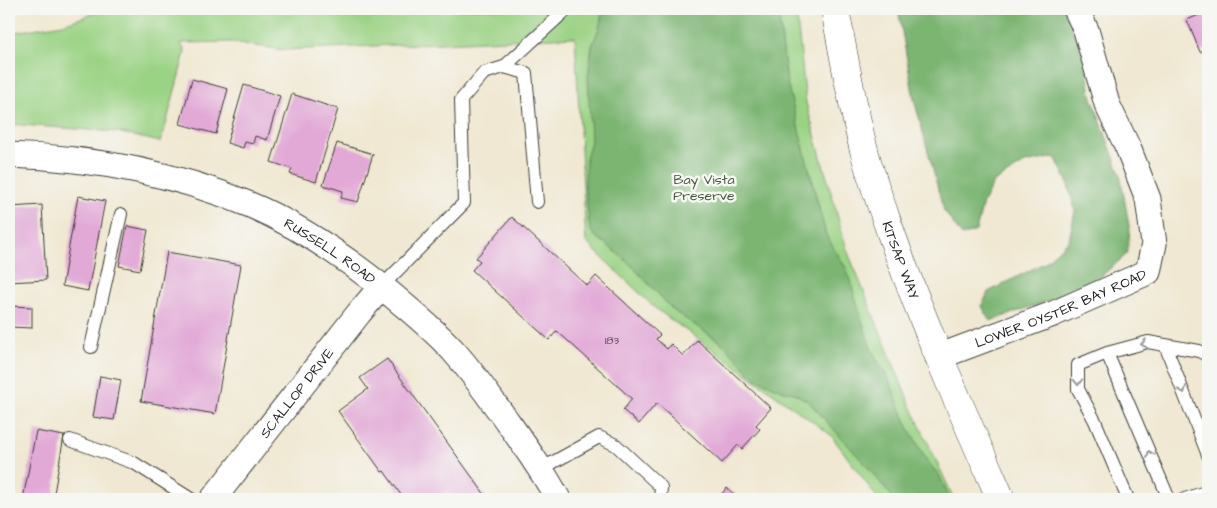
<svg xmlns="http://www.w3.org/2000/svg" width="1217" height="508" font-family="'Architects Daughter',sans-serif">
<rect width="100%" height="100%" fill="#f6f6f2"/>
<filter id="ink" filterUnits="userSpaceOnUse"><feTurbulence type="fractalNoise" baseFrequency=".02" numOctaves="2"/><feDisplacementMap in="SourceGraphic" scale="10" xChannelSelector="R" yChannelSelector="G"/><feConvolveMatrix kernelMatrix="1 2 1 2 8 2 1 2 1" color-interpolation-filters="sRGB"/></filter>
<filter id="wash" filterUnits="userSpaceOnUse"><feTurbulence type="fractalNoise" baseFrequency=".0096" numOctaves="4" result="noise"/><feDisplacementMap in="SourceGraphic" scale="20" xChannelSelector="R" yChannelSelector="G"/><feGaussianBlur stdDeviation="1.12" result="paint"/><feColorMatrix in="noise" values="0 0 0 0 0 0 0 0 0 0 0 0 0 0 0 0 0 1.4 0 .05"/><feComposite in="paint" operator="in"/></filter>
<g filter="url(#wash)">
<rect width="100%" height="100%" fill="#f0e8d2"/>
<!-- green -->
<path fill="#9bd385" stroke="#5c7850" d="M107,9H796L806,103L847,250L908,400L954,499H878L831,435L655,308L586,242L575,37L283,50L230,42L181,43L185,52L164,132L160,142L117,132L9,124V33L63,24Z"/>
<!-- forest -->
<path fill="#7cb572" stroke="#4c6847" d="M603,9H778L787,83L826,235L846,268L871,349L890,382L907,425L927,461L939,475L950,499H894L865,464L809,402L794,393L784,391L755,378L723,344L674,311L630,264L605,243L598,239L590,230L585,188L586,158L591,141L588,76L592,46L599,28Z
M898,9H1063L1085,58L1091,95L1120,174L1130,231L1127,254L1099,278L1071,293L990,321L982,306L988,292L1044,263L1069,240L1075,211L1067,181L1055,157L1025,163L994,182L983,203L976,231L962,236L944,211L914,99Z"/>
<g id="blocks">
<!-- building -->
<path fill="#e2a9d7" d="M1208,11V49L1200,52L1187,20Z
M192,79L228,89L216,134L180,124Z
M244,85L280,96L267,140L255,136L253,144L245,142L243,148L227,143Z
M292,94L338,109L316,182L290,174L292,169L271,162Z
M337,143L373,154L358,202L341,198L343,191L323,185Z
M78,196L105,201L88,291L62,286Z
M42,205L46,280L9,282V207Z
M512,217L587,286L596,276L660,335L656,339L667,349L671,344L683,356L697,340L771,408L756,425L760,429L742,449L738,445L722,463L657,403L639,424L623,410L632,399L557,331L549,340L472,270L480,261L476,258Z
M127,226L148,230L140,270L119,266Z
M167,252L241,265L215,414L141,401Z
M9,306L32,307V328L9,327Z
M387,359L488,499H404L384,471L382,472L338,411L368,389L360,378Z
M100,376L121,380L114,420L93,417Z
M36,431L64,436L53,499H23Z
M727,488L740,499H717Z"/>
</g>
</g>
<g filter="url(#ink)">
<use href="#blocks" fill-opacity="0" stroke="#3c3b37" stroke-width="1"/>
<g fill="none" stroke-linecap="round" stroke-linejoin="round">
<defs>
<path id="lane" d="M504,67L567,9
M381,287L464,203L461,100L484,73L504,67L526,73L537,202
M1165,345L1208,455
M91,347L121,214
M1107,353L1169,499
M70,440L134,463L191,499
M541,469L599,437L616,445L661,487L660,499
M1128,499L1095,421L1078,389V365L1107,353L1148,342L1199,351L1208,356
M1185,499L1208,491"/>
<g id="street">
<path id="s1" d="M9,155C91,158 172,172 248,204C301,226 348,259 392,295C414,314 437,332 456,354C473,373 487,394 502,414C522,442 542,469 558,499"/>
<path id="s2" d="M938,357L1053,314L1148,272L1154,244L1148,199L1129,150L1107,104L1086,30L1076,9"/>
<path id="s3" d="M213,499L359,313L381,287"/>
</g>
<g id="primary">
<path id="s4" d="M835,9C844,57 852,106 865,154C872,180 882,207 891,233C923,324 962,411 1001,499"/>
</g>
</defs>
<!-- lane casing -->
<use href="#lane" stroke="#3c3b37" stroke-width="14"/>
<!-- street casing -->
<use href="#street" stroke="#3c3b37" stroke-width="27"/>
<!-- primary casing -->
<use href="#primary" stroke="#3c3b37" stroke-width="29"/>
<!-- lane -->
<use href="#lane" stroke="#fff" stroke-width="12"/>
<!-- street -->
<use href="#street" stroke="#fff" stroke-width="25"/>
<!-- primary -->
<use href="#primary" stroke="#fff" stroke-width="28"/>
</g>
<!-- one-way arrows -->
<defs><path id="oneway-chevron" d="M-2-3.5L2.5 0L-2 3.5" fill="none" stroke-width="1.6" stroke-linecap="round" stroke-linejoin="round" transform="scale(1.25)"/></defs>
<g stroke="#999">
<use href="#oneway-chevron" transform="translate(1144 344) rotate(172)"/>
<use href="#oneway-chevron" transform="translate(1078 382) rotate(87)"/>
<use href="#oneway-chevron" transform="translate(1183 390) rotate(68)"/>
<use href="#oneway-chevron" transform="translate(1150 454) rotate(-113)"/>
</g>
</g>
<g text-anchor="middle" stroke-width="5" stroke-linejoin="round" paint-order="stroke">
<!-- number labels -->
<g font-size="11" fill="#4e3f4b">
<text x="612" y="344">183</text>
</g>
<!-- park labels -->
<g font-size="14" fill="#485c41" stroke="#f6f6f2">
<text x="704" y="184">Bay Vista<tspan x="704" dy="16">Preserve</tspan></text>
</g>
<!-- street labels -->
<g font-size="14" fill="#1c1c1c" stroke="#f6f6f2">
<text dy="5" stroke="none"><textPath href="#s1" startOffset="340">RUSSELL ROAD</textPath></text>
<text dy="5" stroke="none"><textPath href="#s4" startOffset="260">KITSAP WAY</textPath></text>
<text dy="5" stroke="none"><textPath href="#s2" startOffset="132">LOWER OYSTER BAY ROAD</textPath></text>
<text dy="5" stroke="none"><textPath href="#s3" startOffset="135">SCALLOP DRIVE</textPath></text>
</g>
</g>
<!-- margin -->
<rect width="1217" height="508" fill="none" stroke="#f6f6f2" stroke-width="30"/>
</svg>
